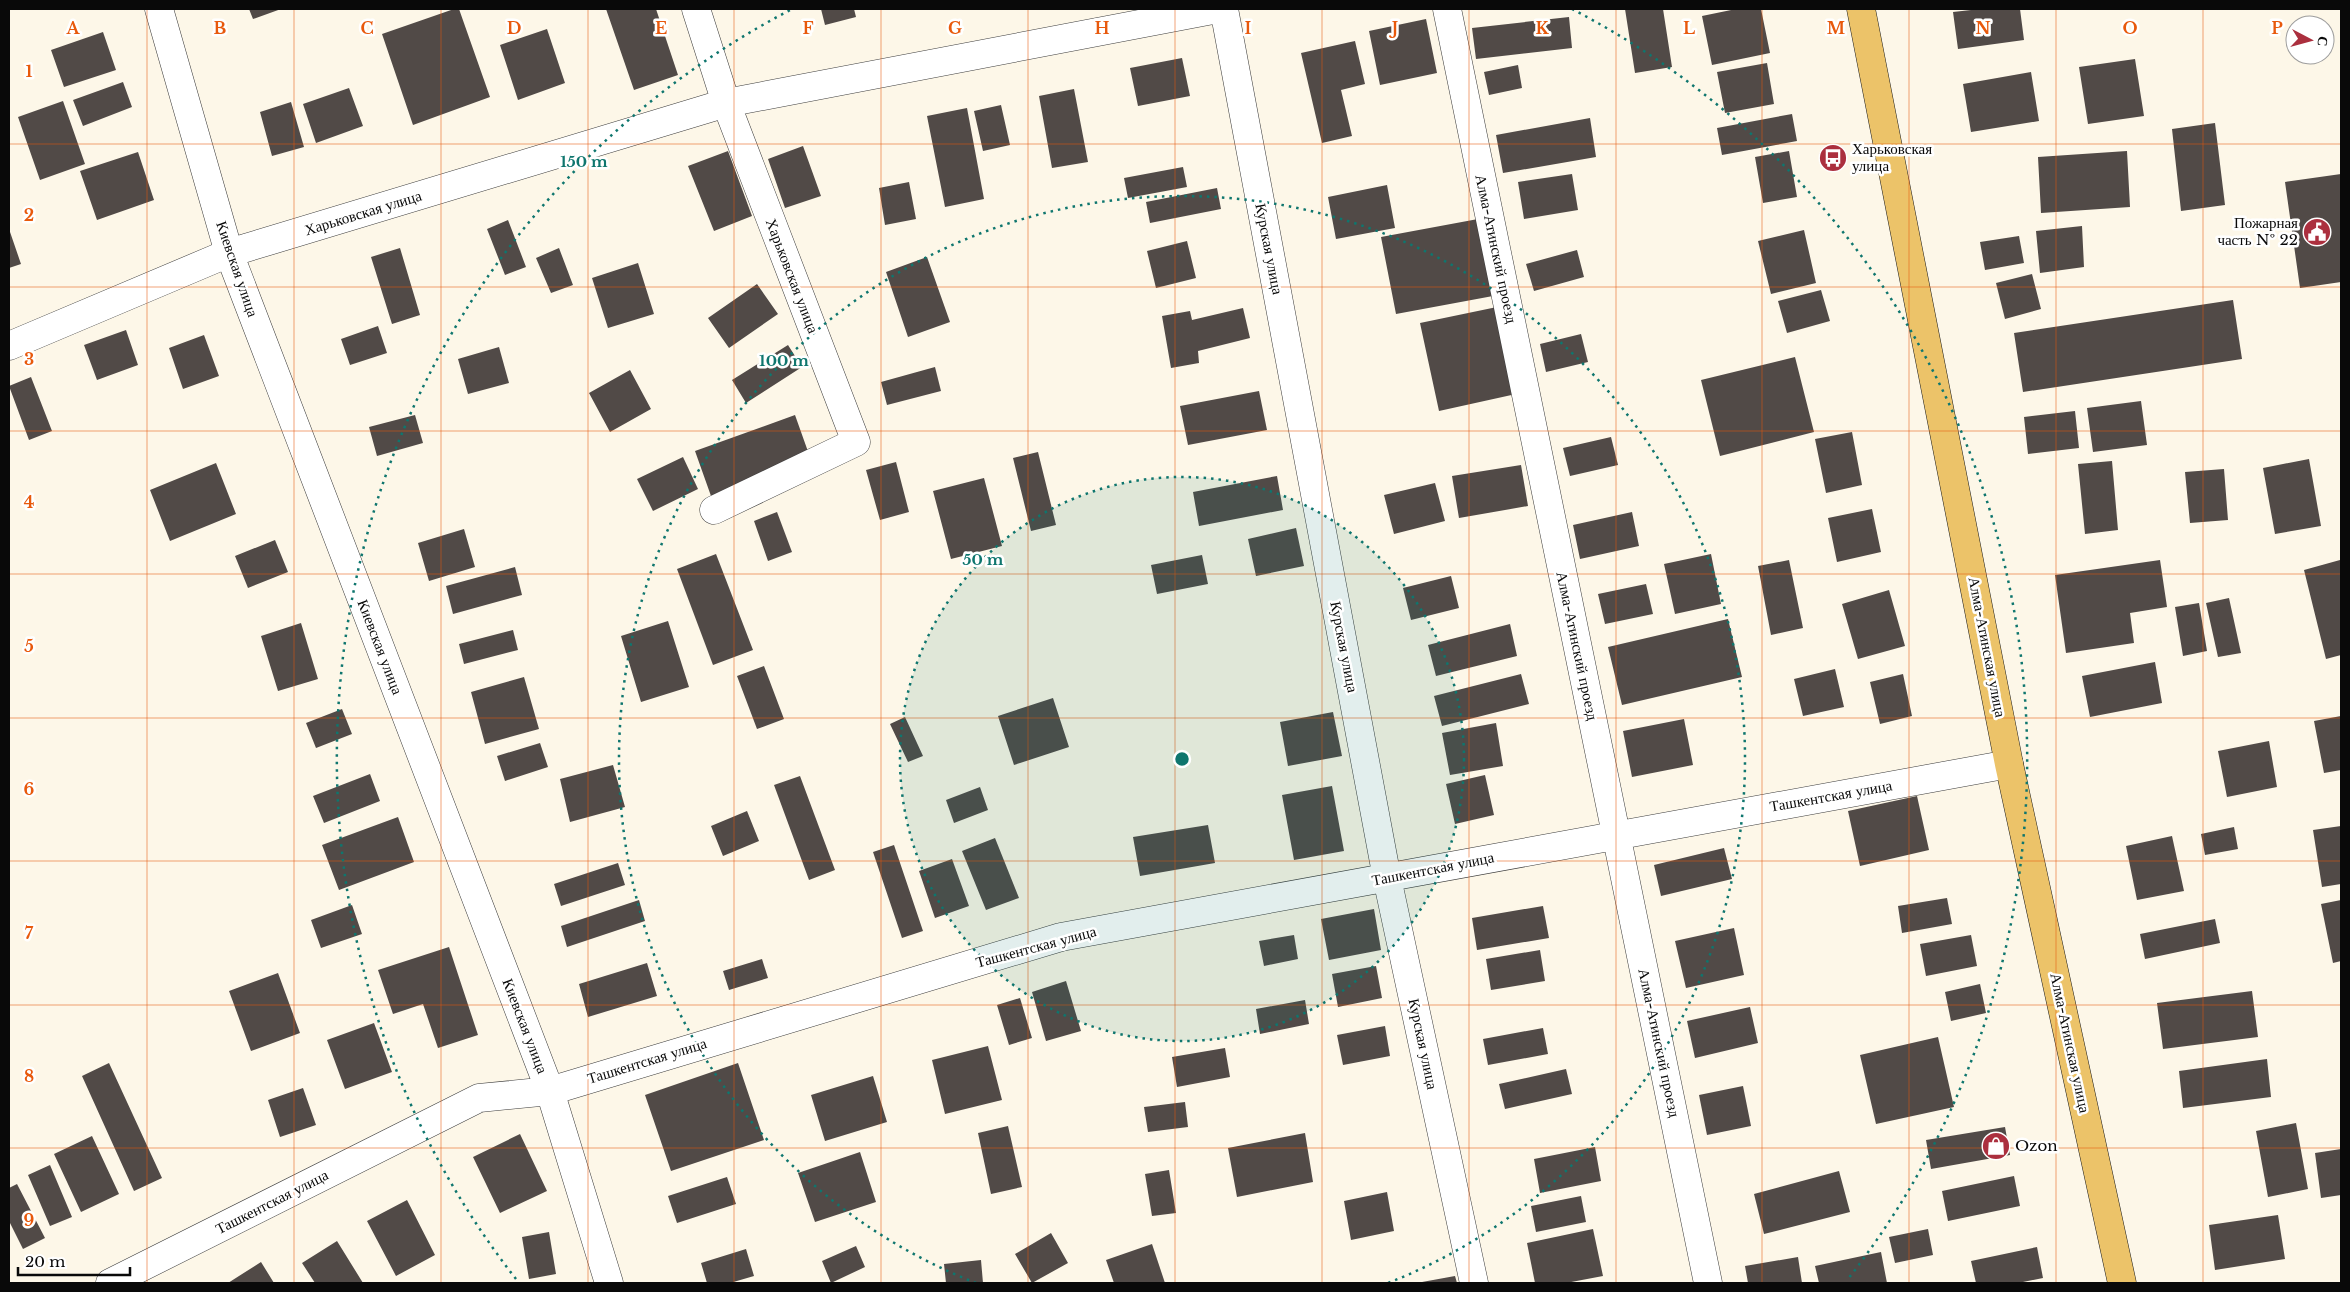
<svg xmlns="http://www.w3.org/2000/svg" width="2350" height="1292" font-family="'Libre Baskerville',serif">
<rect width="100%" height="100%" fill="#fdf7e8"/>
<!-- building -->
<path fill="#514a47" d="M249,9H281L253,19Z
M454,9H459L490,97L413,125L382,34Z
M606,9H656L678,75L634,90Z
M821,9H854L856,17L825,25Z
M1625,9H1663L1672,67L1635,73Z
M1736,9H1761L1770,53L1712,65L1702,16Z
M1980,9H2020L2024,40L1958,49L1953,12Z
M1569,17L1572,48L1476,59L1472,28Z
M1426,19L1437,73L1380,85L1369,31Z
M547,29L565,83L518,100L500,45Z
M103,32L116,70L64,87L51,50Z
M1355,41L1365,84L1341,90L1352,136L1322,143L1301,53Z
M1182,58L1190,96L1138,106L1130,68Z
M2135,59L2144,116L2088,124L2079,67Z
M1767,63L1774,104L1725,113L1717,72Z
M1518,65L1522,88L1489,95L1484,72Z
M2031,72L2039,121L1971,132L1963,84Z
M123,82L132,107L83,126L73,100Z
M349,88L363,126L316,143L303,104Z
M1074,89L1088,162L1052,168L1039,96Z
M63,101L85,164L40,180L18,117Z
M291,102L304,147L272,156L260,112Z
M1001,105L1010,145L983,151L974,111Z
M967,108L984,199L945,207L927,116Z
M1792,114L1797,141L1722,155L1717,128Z
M1590,118L1596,157L1503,173L1496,135Z
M2215,123L2225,205L2181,211L2172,129Z
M803,146L821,196L785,208L768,159Z
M728,151L752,216L714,231L688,166Z
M1789,151L1797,197L1763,203L1755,157Z
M2127,151L2130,207L2041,213L2038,157Z
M138,152L154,200L97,220L80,171Z
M1183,167L1187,187L1128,198L1124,178Z
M1572,174L1578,210L1524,219L1518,182Z
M2341,174V282L2300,288L2285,182Z
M909,182L916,219L885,225L879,188Z
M1387,185L1395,228L1336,239L1328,197Z
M1217,188L1221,209L1150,223L1146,202Z
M1478,219L1493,296L1396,314L1381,237Z
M508,220L526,267L505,275L487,229Z
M2082,226L2084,267L2040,273L2036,231Z
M9,229L21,264L9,268Z
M1804,230L1816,283L1771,294L1758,241Z
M2019,236L2024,263L1985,270L1980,242Z
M1187,241L1196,278L1156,288L1147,251Z
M400,248L420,315L392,324L371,257Z
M559,248L573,285L551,293L536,258Z
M1577,250L1584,277L1534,291L1526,264Z
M927,257L950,322L908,337L886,272Z
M638,263L654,314L608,328L592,278Z
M2032,274L2041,309L2005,319L1996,283Z
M757,284L778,314L729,348L708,318Z
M1821,290L1830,321L1787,333L1778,301Z
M2233,300L2242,359L2023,392L2014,333Z
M1497,307L1516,394L1439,411L1420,323Z
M1243,308L1250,338L1198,351L1199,363L1171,368L1162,316L1190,311L1192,320Z
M378,326L387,353L350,365L341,339Z
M126,330L138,365L97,380L84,345Z
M1581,334L1588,362L1546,372L1540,344Z
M204,335L219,376L183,389L169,348Z
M788,345L802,367L746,403L732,380Z
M499,347L509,383L468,394L458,359Z
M1795,357L1814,432L1720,456L1701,380Z
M935,367L941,391L887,405L881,382Z
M630,370L651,409L610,432L589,393Z
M31,377L52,431L29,440L9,386Z
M1259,391L1267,430L1188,445L1180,406Z
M2141,401L2147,445L2093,452L2087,408Z
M2075,411L2079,448L2028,454L2024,417Z
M415,415L423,443L377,456L369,427Z
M795,415L811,460L711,496L695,451Z
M1852,432L1862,485L1826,493L1815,439Z
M1611,437L1618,465L1570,476L1563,448Z
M1038,452L1056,525L1031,531L1013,458Z
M683,457L698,489L653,511L637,479Z
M2309,459L2321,526L2275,534L2263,468Z
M2112,461L2118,530L2085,534L2078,464Z
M896,462L909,512L880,520L866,470Z
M216,463L236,514L170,541L150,490Z
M1521,465L1528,506L1459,518L1452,476Z
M2224,469L2228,520L2190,523L2185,472Z
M1277,476L1283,510L1199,526L1193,492Z
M984,478L1002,546L951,559L933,491Z
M1435,483L1445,521L1394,534L1384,495Z
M1872,509L1881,552L1837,562L1828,518Z
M777,512L792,552L768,561L754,521Z
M1632,512L1639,546L1580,559L1573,525Z
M1296,528L1304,566L1256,576L1248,539Z
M464,529L475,567L429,581L418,543Z
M275,540L288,572L248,588L235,556Z
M716,554L753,650L713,665L677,569Z
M1711,554L1721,604L1675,614L1664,564Z
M1202,555L1208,584L1157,594L1151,565Z
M1789,560L1803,628L1771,635L1758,566Z
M2160,560L2167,607L2130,613L2134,643L2066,653L2055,575Z
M2340,560L2341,655L2326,659L2304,570Z
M515,567L522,595L453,614L446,586Z
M1451,576L1459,608L1411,620L1403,588Z
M1646,584L1653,614L1605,624L1598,594Z
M1889,590L1905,646L1858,659L1842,604Z
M2229,598L2241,653L2218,657L2206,603Z
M2199,603L2207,651L2183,656L2175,607Z
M1728,619L1742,677L1622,705L1608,647Z
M668,621L689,687L641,702L621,636Z
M301,623L318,679L278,691L261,636Z
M1510,624L1517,656L1436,676L1428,645Z
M513,630L518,650L464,664L459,644Z
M2155,662L2162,703L2090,717L2082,676Z
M764,666L784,719L757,729L737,676Z
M1835,669L1844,707L1803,716L1794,679Z
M1521,674L1529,704L1442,726L1434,696Z
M1903,674L1912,716L1880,724L1870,682Z
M524,677L539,729L485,744L471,692Z
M1053,698L1069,747L1014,765L998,716Z
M342,709L352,734L316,748L306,723Z
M1333,712L1342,756L1288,766L1280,722Z
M2341,716V770L2324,773L2314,721Z
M905,717L923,756L908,762L890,724Z
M1684,719L1693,765L1632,777L1623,731Z
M1496,723L1503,766L1450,775L1442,733Z
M2269,741L2277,787L2227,797L2218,751Z
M540,743L548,767L505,781L497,756Z
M613,765L625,807L570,822L560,779Z
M370,774L380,801L324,823L313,796Z
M1485,775L1494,815L1455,824L1446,784Z
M800,776L835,870L809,880L774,785Z
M1332,786L1344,851L1294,860L1282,795Z
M980,787L988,810L954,823L946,800Z
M1917,796L1929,850L1860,866L1848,811Z
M747,811L759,841L723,856L711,826Z
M398,817L414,862L339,890L322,845Z
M1208,825L1215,863L1140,876L1133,837Z
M2341,826V884L2322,887L2313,830Z
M2234,827L2238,849L2205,855L2201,834Z
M2172,836L2184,891L2137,900L2126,846Z
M995,838L1019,898L986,910L962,851Z
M894,845L923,931L902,938L873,852Z
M1724,848L1732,879L1661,896L1654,865Z
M952,859L969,906L935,918L919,871Z
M618,863L625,885L561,906L554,884Z
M1947,898L1952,924L1902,933L1898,906Z
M639,900L645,921L567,947L561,926Z
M2341,900V961L2333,963L2321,904Z
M352,905L362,934L321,948L311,920Z
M1543,906L1549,938L1477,950L1472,918Z
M1374,909L1381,950L1329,960L1321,919Z
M2215,919L2220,943L2145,959L2140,934Z
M1734,928L1744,975L1686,988L1675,941Z
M1294,935L1298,959L1264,966L1259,941Z
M1971,935L1977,966L1926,976L1920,944Z
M449,947L478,1035L438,1048L423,1004L393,1014L378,970Z
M1540,950L1545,981L1491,990L1486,959Z
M762,959L768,978L729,990L723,971Z
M647,963L657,996L588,1017L579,984Z
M1376,966L1382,998L1338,1007L1332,974Z
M278,973L300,1033L251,1051L229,991Z
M1066,981L1081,1031L1046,1041L1032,992Z
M1980,984L1986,1013L1951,1021L1945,992Z
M2252,991L2258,1037L2163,1049L2157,1003Z
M1020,998L1032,1038L1009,1045L997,1005Z
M1305,1000L1309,1024L1260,1034L1256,1009Z
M1750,1007L1758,1043L1695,1058L1687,1021Z
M374,1023L392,1072L345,1089L327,1040Z
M1385,1026L1390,1056L1343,1065L1337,1035Z
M1543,1028L1548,1054L1488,1065L1483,1039Z
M1938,1037L1954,1107L1876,1124L1860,1055Z
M988,1046L1002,1100L945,1114L932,1060Z
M1225,1048L1230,1077L1177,1087L1172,1057Z
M2267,1059L2271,1097L2183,1108L2179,1071Z
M109,1063L162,1178L134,1191L82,1076Z
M738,1063L764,1140L671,1171L645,1095Z
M1566,1069L1572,1094L1505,1109L1499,1084Z
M873,1076L887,1122L825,1141L811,1095Z
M1743,1086L1751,1126L1707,1135L1699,1095Z
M303,1088L316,1125L280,1137L268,1100Z
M1185,1102L1188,1127L1148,1132L1144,1107Z
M2296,1123L2308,1189L2268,1197L2256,1131Z
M1008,1126L1022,1187L991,1194L978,1133Z
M2005,1127L2010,1155L1931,1169L1926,1140Z
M1305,1133L1313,1182L1237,1197L1228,1148Z
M520,1134L547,1191L500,1213L473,1157Z
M92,1136L119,1194L81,1212L54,1154Z
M1595,1147L1601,1181L1540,1193L1534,1159Z
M2341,1149V1195L2321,1198L2315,1153Z
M860,1152L876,1202L815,1222L798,1173Z
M50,1165L72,1217L50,1226L28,1175Z
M1169,1170L1176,1213L1152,1216L1145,1174Z
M1839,1171L1850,1212L1764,1234L1754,1194Z
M2014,1176L2020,1206L1948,1221L1942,1191Z
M727,1177L736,1204L677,1223L668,1196Z
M17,1184L45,1238L23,1249L9,1221V1188Z
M1387,1192L1394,1231L1351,1240L1344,1201Z
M1581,1196L1586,1222L1536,1232L1531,1206Z
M407,1200L435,1255L396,1276L367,1221Z
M2278,1215L2285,1259L2215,1270L2209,1225Z
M1593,1229L1603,1276L1566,1283H1535L1527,1243Z
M1928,1229L1933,1255L1895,1263L1889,1237Z
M549,1232L556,1274L529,1279L522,1237Z
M1051,1233L1068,1263L1032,1283L1015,1254Z
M337,1241L363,1283H315L302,1263Z
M1152,1244L1165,1283H1114L1106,1260Z
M856,1246L865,1267L831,1283L822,1261Z
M2037,1247L2043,1278L2018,1283H1976L1971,1261Z
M746,1249L754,1276L730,1283H707L701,1263Z
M1881,1252L1887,1283H1819L1815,1266Z
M1798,1257L1802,1283H1748L1745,1266Z
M981,1260L983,1283H946L944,1264Z
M261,1262L274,1283H228Z
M1455,1276L1457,1283H1422V1282Z"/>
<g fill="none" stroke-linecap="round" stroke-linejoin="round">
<defs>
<path id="minor" d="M159,9L229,253L550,1091L609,1283
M696,9L726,103L856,442L714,510
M1224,9L1387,878L1474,1283
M1447,9L1708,1283
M9,346L229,253L726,103L1218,9
M110,1283L479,1098L550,1091L1061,937L2009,764"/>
<path id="major" d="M1861,9L2009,764L2122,1283"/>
</defs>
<!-- minor casing -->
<use href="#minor" stroke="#3c3c3c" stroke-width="29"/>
<!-- major casing -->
<use href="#major" stroke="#1a1a1a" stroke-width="29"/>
<!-- minor -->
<use href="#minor" stroke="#fff" stroke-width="28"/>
<!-- major -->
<use href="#major" stroke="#ecc369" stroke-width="28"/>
</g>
<!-- grid -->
<path fill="none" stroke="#e8590c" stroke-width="1" stroke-opacity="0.55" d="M147,9V1283M294,9V1283M441,9V1283M588,9V1283M734,9V1283M881,9V1283M1028,9V1283M1175,9V1283M1322,9V1283M1469,9V1283M1616,9V1283M1762,9V1283M1909,9V1283M2056,9V1283M2203,9V1283M9,144H2341M9,287H2341M9,431H2341M9,574H2341M9,718H2341M9,861H2341M9,1005H2341M9,1148H2341"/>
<!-- distance rings -->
<circle cx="1182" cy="759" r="282" fill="#0f766e" fill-opacity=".12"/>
<g fill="none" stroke="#0f766e" stroke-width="2.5" stroke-dasharray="2.5 5">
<circle cx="1182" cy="759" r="282"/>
<path d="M976 1283A563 563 0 1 1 1388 1283"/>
<path d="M516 1279A845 845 0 0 1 792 9M1572 9A845 845 0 0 1 1848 1279"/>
</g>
<!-- icons -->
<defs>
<symbol id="bus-disc" viewBox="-11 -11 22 22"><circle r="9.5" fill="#ab2f3e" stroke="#fff"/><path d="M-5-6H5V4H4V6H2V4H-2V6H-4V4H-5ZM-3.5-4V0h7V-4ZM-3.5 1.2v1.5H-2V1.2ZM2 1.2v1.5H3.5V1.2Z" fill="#fff"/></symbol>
<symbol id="civic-disc" viewBox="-11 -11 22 22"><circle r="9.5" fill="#ab2f3e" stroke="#fff"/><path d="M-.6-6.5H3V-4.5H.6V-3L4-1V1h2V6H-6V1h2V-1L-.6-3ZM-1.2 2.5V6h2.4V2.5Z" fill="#fff"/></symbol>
<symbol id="shop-disc" viewBox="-11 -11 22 22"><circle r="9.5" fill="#ab2f3e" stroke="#fff"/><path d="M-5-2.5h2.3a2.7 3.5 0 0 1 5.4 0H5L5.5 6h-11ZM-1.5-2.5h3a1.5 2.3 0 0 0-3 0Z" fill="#fff"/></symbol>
</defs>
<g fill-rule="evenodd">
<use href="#bus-disc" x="1817" y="142" width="32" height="32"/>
<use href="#civic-disc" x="2301" y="216" width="32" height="32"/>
<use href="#shop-disc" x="1980" y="1130" width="32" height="32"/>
</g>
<g text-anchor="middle" stroke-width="5" stroke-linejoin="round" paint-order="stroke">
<!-- poi labels -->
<g font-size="15" fill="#090909" stroke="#fff" text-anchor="start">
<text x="1852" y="154">Харьковская<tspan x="1852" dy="17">улица</tspan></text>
<text x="2298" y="228" text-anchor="end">Пожарная<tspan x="2298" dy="17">часть № 22</tspan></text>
<text x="2015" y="1151">Ozon</text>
</g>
<!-- street labels -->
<g font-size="15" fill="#090909" stroke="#fff">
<text transform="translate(363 213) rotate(-17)" y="5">Харьковская улица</text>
<text transform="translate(1269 249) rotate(79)" y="5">Курская улица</text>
<text transform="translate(1496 249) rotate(78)" y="5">Алма-Атинский проезд</text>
<text transform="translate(237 269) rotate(71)" y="5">Киевская улица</text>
<text transform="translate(792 276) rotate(69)" y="5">Харьковская улица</text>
<text transform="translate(1577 646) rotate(78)" y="5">Алма-Атинский проезд</text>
<text transform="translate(380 647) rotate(69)" y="5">Киевская улица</text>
<text transform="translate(1344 647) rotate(79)" y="5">Курская улица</text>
<text transform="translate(1987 647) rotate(79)" y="5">Алма-Атинская улица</text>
<text transform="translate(1831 796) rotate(-10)" y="5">Ташкентская улица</text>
<text transform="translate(1433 869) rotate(-11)" y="5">Ташкентская улица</text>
<text transform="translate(1036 947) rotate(-15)" y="5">Ташкентская улица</text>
<text transform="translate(525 1026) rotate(69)" y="5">Киевская улица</text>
<text transform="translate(1659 1043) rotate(78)" y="5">Алма-Атинский проезд</text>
<text transform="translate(2070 1043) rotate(78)" y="5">Алма-Атинская улица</text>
<text transform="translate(1423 1044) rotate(78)" y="5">Курская улица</text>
<text transform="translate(647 1061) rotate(-17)" y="5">Ташкентская улица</text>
<text transform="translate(272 1202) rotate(-27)" y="5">Ташкентская улица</text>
</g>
</g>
<g font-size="16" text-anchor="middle" font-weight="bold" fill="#e8590c" stroke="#fff" stroke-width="5" stroke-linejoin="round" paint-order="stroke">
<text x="73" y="34">A</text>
<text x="220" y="34">B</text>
<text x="367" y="34">C</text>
<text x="514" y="34">D</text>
<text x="661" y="34">E</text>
<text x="808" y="34">F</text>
<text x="955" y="34">G</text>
<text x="1102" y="34">H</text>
<text x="1248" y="34">I</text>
<text x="1395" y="34">J</text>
<text x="1542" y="34">K</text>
<text x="1689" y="34">L</text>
<text x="1836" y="34">M</text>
<text x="1983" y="34">N</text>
<text x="2130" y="34">O</text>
<text x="2277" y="34">P</text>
<text x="29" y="77">1</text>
<text x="29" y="221">2</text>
<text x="29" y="365">3</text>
<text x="29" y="508">4</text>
<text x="29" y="652">5</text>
<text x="29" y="795">6</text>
<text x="29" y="939">7</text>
<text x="29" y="1082">8</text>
<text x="29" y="1226">9</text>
</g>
<circle cx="1182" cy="759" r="8" fill="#0f766e" stroke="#fff" stroke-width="2.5"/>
<g font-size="15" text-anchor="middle" font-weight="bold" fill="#0f766e" stroke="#fff" stroke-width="5" stroke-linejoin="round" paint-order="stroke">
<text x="584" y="167">150 m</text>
<text x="784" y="366">100 m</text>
<text x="983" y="565">50 m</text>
</g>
<!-- border -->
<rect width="2350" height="1292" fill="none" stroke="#090909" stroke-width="20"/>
<!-- north arrow -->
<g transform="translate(2310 40) rotate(96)"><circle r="24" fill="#ffffff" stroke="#9d9d9d"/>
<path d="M0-4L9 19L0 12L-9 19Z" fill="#ab2f3e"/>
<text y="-8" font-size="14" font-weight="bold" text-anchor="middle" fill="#090909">С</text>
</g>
<!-- scale -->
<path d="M18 1267v8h112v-8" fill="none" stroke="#090909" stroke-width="2.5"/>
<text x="25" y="1267" font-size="15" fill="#090909" stroke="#ffffff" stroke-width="4" paint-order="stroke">20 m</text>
</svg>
